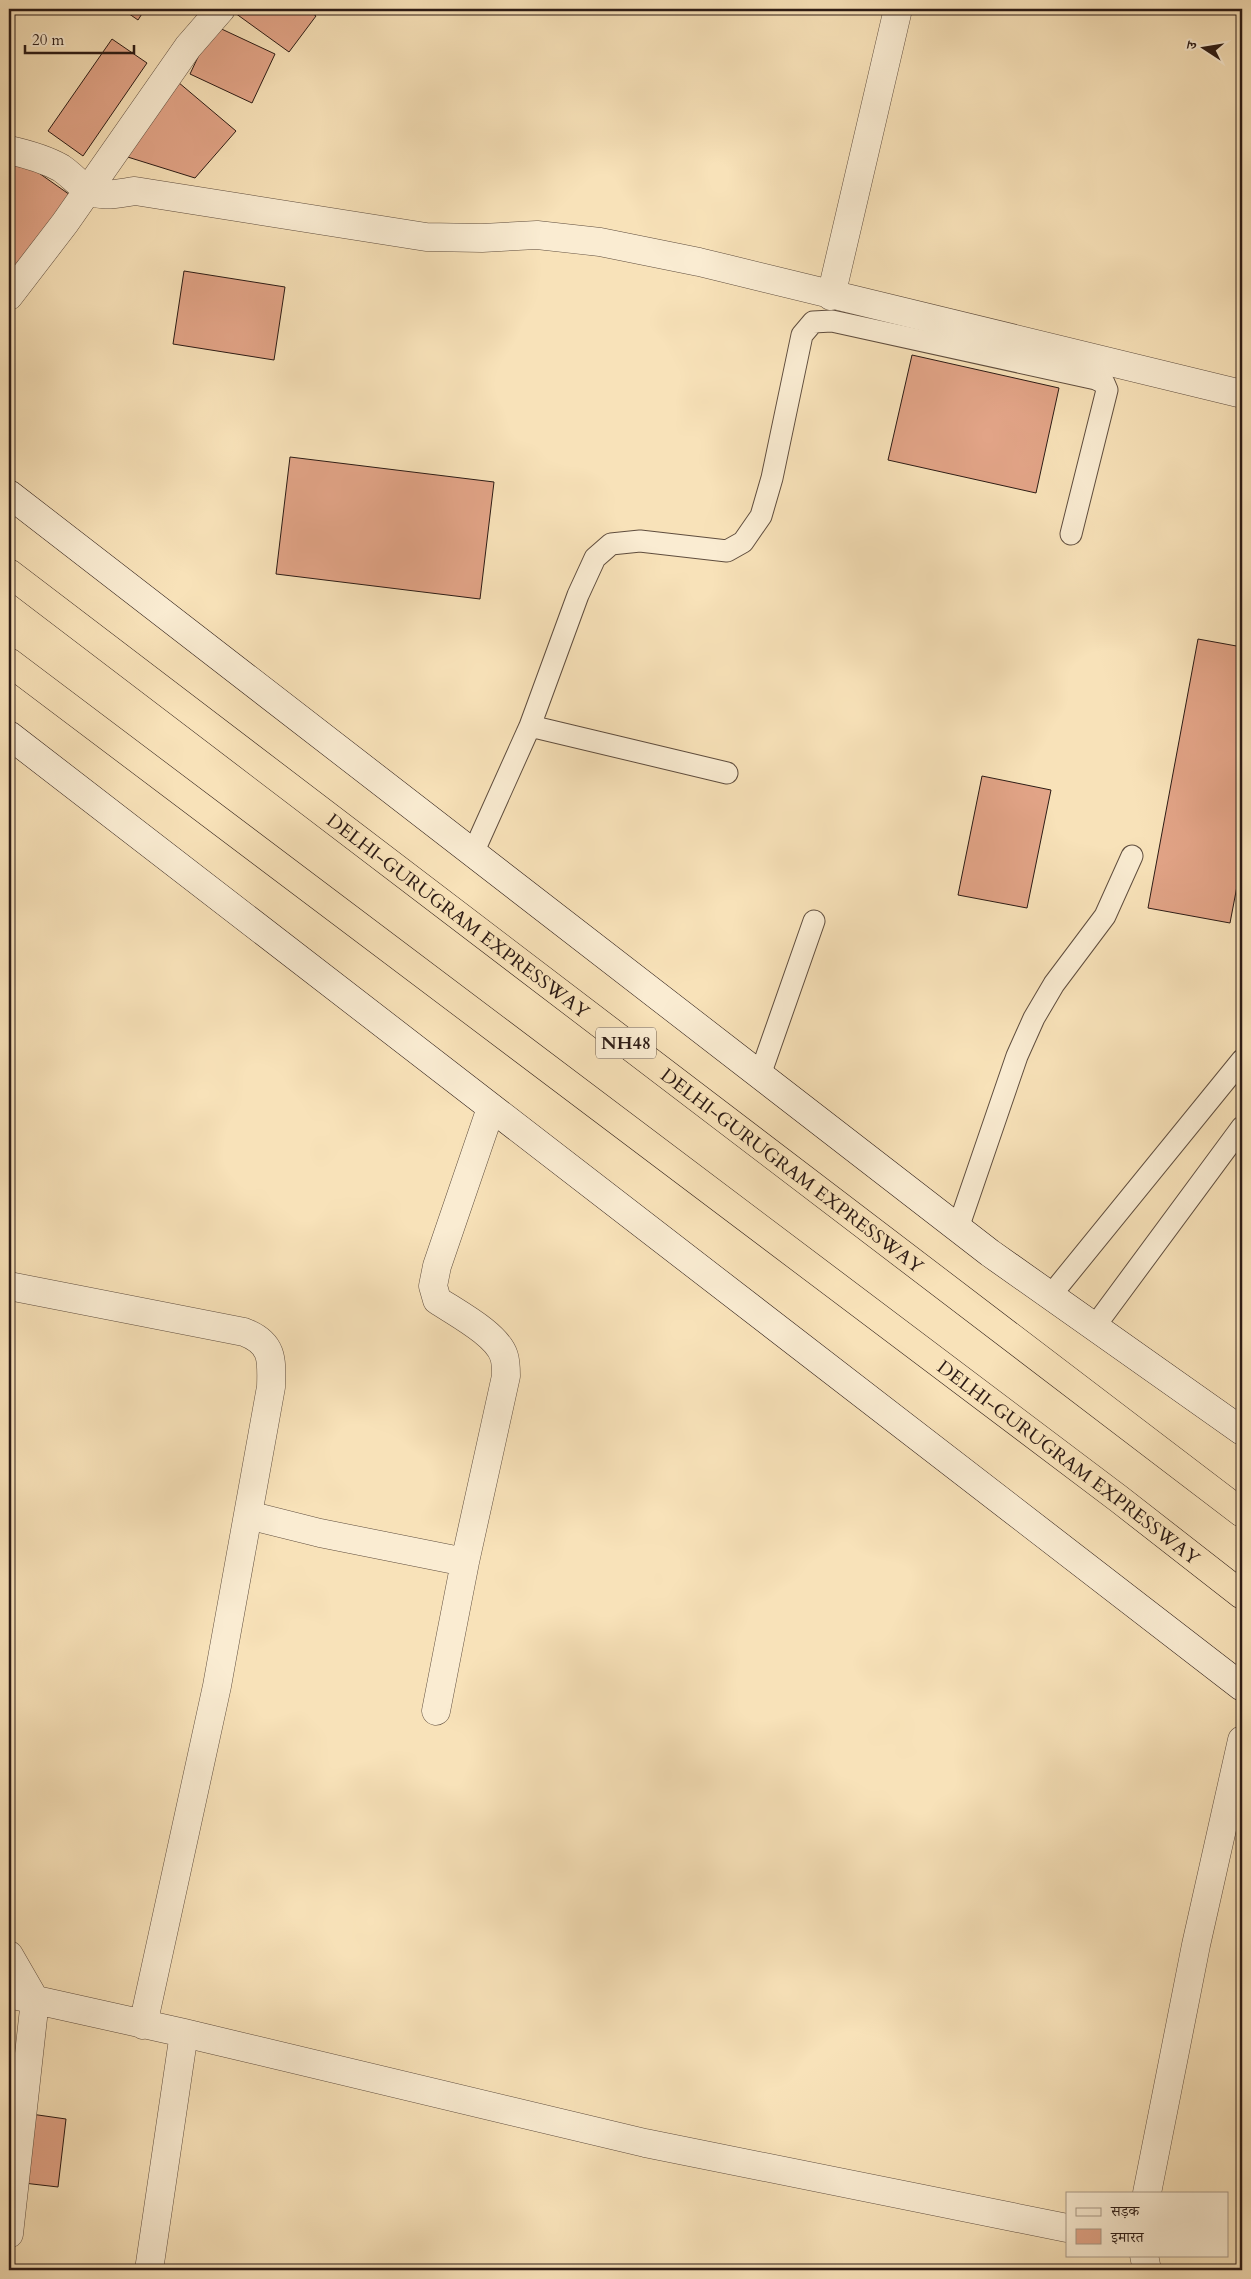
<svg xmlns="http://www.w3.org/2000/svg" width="1251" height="2279" font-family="Cardo,'Noto Serif Devanagari',serif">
<rect width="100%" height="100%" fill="#f8e2b9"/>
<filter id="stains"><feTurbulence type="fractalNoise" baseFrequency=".004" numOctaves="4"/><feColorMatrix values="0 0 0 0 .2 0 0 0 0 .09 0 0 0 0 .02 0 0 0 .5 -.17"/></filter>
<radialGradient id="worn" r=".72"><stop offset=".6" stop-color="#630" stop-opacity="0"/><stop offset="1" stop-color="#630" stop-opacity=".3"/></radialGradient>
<!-- building -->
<path fill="#e2a487" stroke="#2c1b15" d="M122,9H145L138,20Z
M238,9H306L316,16L289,52L235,13Z
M213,25L275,54L252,103L190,74Z
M112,39L147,63L83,156L48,131Z
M178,82L236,131L195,178L118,154Z
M9,152L73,197L9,289Z
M184,271L285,287L274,360L173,344Z
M912,355L1059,388L1036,493L888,460Z
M290,457L494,482L480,599L276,574Z
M1198,639L1242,647V860L1230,923L1148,908Z
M982,776L1051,790L1027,908L958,895Z
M24,2113L66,2119L58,2187L15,2182Z"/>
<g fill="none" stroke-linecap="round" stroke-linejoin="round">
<defs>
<path id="service" d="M530,726L727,773
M473,853L530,726L578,595L595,558L611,544L640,541L727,551L743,542L761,516L772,478L802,335L813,322L832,321L1096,379L1104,383L1107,390L1071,534
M760,1075L814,921
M958,1228L1017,1056L1034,1018L1054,984L1105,916L1132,856
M1051,1295L1242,1060
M1095,1326L1242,1127"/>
<path id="minor" d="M9,150C27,154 45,159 61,168C70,174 77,182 85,188C100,199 119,193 135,191L426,237L482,238L537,235L600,242L699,262L1242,394
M9,296L65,223L188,47L221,9
M831,296L898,9
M9,1286L244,1332C273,1343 272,1359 271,1387L217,1686L143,2025
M248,1515L320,1533L465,1562L506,1376C506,1369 506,1362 504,1356C497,1334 456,1313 437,1300L433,1286L437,1266L491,1108
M436,1711L465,1562
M9,1955L35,2000L9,2234
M9,1994L184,2033L645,2143L1067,2228
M1147,2193L1196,1945L1242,1740
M1144,2255L1147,2270
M149,2270L184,2033"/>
<path id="secondary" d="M9,494L990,1253L1242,1431
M9,735L1242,1687"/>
<g id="motorway">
<path id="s1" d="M9,573L1242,1513"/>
<path id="s2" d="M9,662L1119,1499L1242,1595"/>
</g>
</defs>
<!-- service casing -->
<use href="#service" stroke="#5f4d3e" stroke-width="23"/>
<!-- minor casing -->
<use href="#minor" stroke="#5f4d3e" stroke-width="29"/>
<!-- secondary casing -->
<use href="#secondary" stroke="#2c1b15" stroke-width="29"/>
<!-- motorway casing -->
<use href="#motorway" stroke="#2c1b15" stroke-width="29"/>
<!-- service -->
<use href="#service" stroke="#faecd2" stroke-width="21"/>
<!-- minor -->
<use href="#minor" stroke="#faecd2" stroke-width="28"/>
<!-- secondary -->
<use href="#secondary" stroke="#faecd2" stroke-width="28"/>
<!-- motorway -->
<use href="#motorway" stroke="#f8e2b9" stroke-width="28"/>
</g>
<g text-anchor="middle" stroke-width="4" stroke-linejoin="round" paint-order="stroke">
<!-- shield labels -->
<rect fill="#faecd2" stroke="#6a5a4e" stroke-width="1" x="596" y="1027.5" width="60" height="31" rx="4"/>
<g font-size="18" font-weight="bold" fill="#2c1b15">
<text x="626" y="1049">NH48</text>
</g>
<!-- street labels -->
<g font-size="19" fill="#2c1b15" stroke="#faecd2">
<text dy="7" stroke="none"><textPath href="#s1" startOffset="565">DELHI-GURUGRAM EXPRESSWAY</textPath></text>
<text dy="7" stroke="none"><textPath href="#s1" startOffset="985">DELHI-GURUGRAM EXPRESSWAY</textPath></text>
<text dy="7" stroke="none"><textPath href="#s2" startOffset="1328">DELHI-GURUGRAM EXPRESSWAY</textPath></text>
</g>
</g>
<!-- margin -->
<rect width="1251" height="2279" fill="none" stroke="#f8e2b9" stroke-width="30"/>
<rect x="10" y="10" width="1231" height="2259" fill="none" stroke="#2c1b15" stroke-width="2.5"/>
<rect x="15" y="15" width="1221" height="2249" fill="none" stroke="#2c1b15"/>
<!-- legend -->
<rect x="1066" y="2192" width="162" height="65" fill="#faecd2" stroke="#a89886"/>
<rect x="1076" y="2208" width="25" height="8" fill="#faecd2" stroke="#a89886"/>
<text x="1111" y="2216" font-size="15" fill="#2c1b15">सड़क</text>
<rect x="1076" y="2229" width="25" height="15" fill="#e2a487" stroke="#a89886"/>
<text x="1111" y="2242" font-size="15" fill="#2c1b15">इमारत</text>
<!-- north arrow -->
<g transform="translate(1204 48) rotate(282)" stroke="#faecd2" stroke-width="4" paint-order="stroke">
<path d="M0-4L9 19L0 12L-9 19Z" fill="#2c1b15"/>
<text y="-8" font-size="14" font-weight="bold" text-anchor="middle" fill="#2c1b15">उ</text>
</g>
<!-- scale -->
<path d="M25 45v8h109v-8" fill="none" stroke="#2c1b15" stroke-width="2.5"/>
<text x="32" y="45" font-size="15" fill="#2c1b15" stroke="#faecd2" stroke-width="4" paint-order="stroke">20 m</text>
<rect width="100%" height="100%" filter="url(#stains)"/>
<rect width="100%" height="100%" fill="url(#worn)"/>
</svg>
